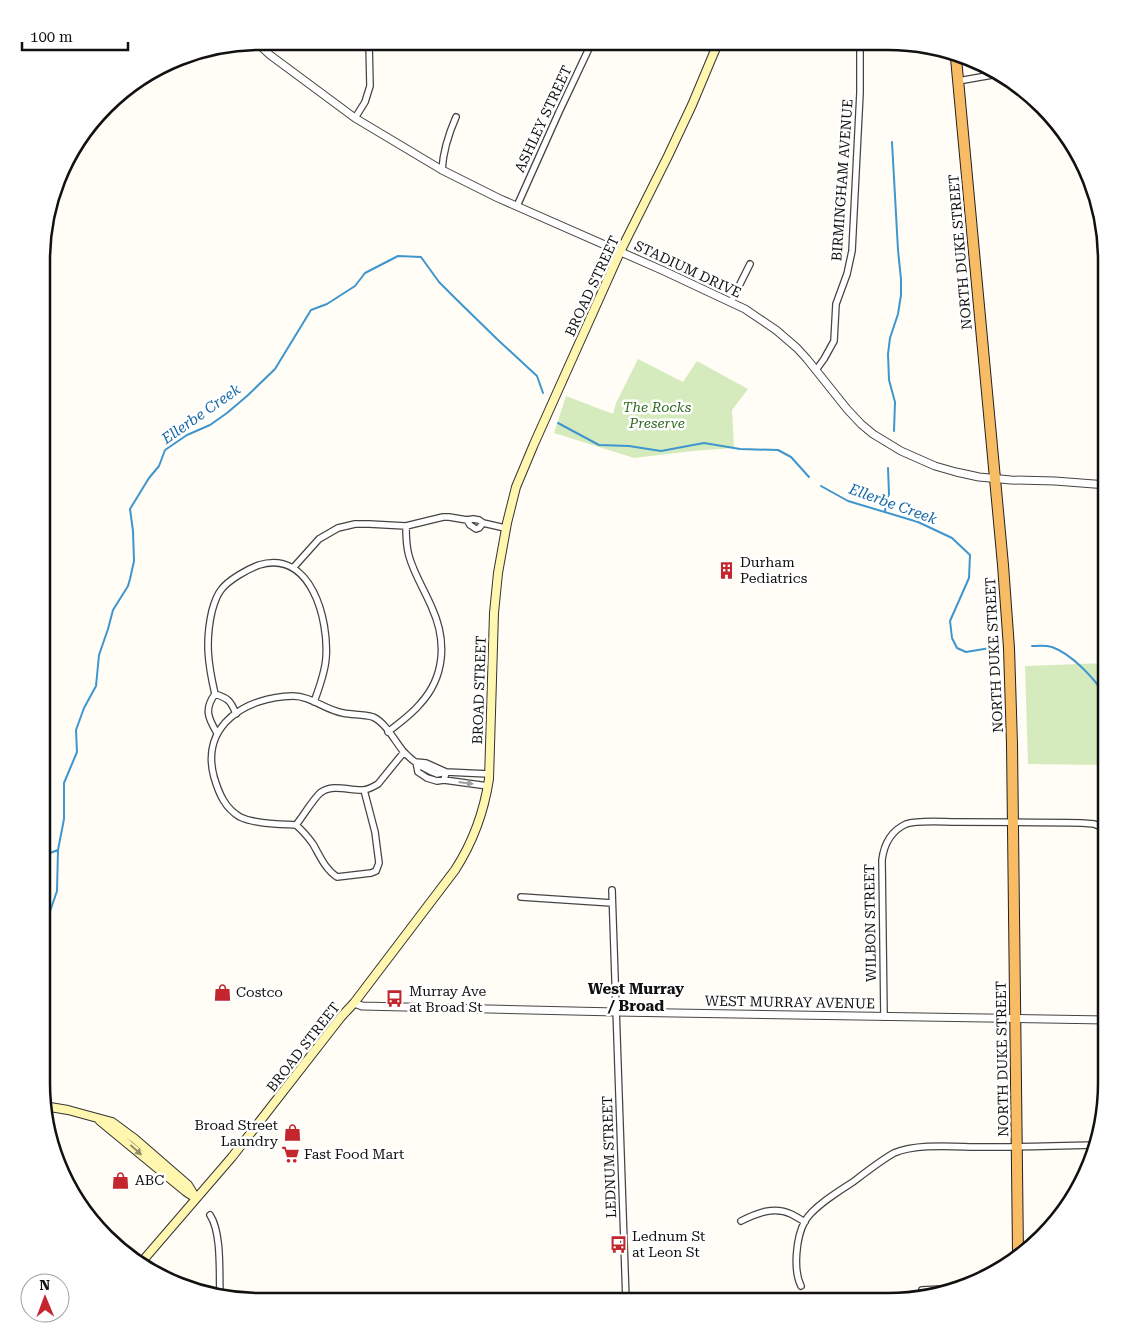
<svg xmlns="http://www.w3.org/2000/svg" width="1148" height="1343" font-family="'Roboto Serif',serif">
<rect width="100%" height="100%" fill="#fffdf5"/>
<!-- green -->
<path fill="#d5ebbd" d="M638,359L683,382L697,361L748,389L732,410L734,448L693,451L634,458L554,433L566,396L613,414L616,403Z
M1107,663L1106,765L1028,764L1025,666Z"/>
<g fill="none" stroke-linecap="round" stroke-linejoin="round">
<!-- stream -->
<path stroke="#3f96cf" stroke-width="2" d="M892,142L898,250L901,279V295L898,314L890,338L888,354L889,380L895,402L894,431
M558,423L599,445L629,446L661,451L704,443L740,449L778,450L791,457L809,477
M821,486L848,501L918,522L952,538L970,555L969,578L950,621L952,638L957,648L966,652L990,648
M885,512L886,502L889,494L888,468
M1032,646C1038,646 1045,645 1052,647C1071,654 1091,675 1103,692L1101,704L1102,728L1106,732
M42,856L58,850
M42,931L47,920L57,891L58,850L64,819V783L77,752L76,730L84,708L96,686L99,655L108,629L113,610L128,586L130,579L134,561L133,531L130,509L149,478L159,466L165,450L187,435L210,425L227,413L247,396L275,369L311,310L327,304L355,286L365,273L398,256L421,257L439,282L456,299L497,339L537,376L543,393"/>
<defs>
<path id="minor" d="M688,42L716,49
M958,81L998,74
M355,118L365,102L370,86L369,42
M442,170C443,152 449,133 456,117
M517,206L559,112L592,42
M731,302L750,264
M816,370L824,359L834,341L836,304L847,274L852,251L860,93V43
M467,520L470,525L476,529L479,528L483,523
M293,568L319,539L338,528L355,524H369L406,526L443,517H449L467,520L473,519L479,520L483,523L505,528
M215,694C228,698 231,701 236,714
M388,732C399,723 411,715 420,704C445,677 447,641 432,608C425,591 414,574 409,556C406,546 406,536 406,526
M217,733C208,718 204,709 215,694C208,664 205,641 212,611C214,604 216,596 221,590C228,580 248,569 259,565C311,549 329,620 326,658C325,673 319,688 314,702
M404,752L378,784C373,787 368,790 363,790C349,791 333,783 320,793C311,802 304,815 296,825C280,824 255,824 240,817C225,808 219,794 214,777C200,725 246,697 293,696C311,696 325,710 343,713C352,715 363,714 373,717C386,723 394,740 403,751C412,761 424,769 437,774L446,772L444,780
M416,762L418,772L427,778L437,781L444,780L488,786
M416,762L426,763L446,772L489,774
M296,825C303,831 308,837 313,844C320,856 325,869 337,877L371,873L376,871L379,863L375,832L364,790
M612,890L626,1301
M521,897L612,903
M884,1017L882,860C884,844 891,831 906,824C918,820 943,822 956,822C998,822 1040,822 1082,823L1094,824L1106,829
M210,1215C222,1233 219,1274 220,1296
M741,1221C757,1213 774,1206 791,1214C795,1216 800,1219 805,1222
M801,1286C793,1270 796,1237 805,1221C813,1207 839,1191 853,1182C866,1172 880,1161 894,1153C918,1143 956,1147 982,1147C1020,1147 1059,1146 1097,1145
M922,1290L942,1289"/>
<path id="tertiary" d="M256,42L270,55L355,118L442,170L498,198L664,271L745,309L776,330L797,348L807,359L847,409L861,424L873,434L901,451L935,466L956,472L979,477L1011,480L1055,481L1107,485
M354,1003L362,1006L616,1012L1106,1020"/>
<path id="secondary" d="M44,1106L68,1110L112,1122L135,1139L188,1185L196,1198
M100,1121L185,1191L194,1197
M139,1265L232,1157L341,1017L354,1003L455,870C473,842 484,812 489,779L494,613L498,573L507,523L516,487L534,444L620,252L668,156L692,105L718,43"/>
<path id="trunk" d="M956,58L1003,565L1009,648L1012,744L1018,1253"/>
</defs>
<!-- minor casing -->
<use href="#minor" stroke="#444" stroke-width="8"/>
<!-- tertiary casing -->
<use href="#tertiary" stroke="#444" stroke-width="9"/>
<!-- secondary casing -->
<use href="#secondary" stroke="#333" stroke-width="10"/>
<!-- trunk casing -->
<use href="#trunk" stroke="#222" stroke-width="12"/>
<!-- minor -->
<use href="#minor" stroke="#fff" stroke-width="5.5"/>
<!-- tertiary -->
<use href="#tertiary" stroke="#fff" stroke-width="7"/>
<!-- secondary -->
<use href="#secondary" stroke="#fff6b0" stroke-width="8"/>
<!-- trunk -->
<use href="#trunk" stroke="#f7bc64" stroke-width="10"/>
</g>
<!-- one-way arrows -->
<defs><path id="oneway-solid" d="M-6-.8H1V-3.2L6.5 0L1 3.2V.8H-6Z" transform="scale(1.25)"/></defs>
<use fill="#a0a0a0" href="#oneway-solid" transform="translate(466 783) rotate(7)"/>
<use fill="#948f68" href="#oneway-solid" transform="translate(136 1150) rotate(42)"/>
<!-- icons -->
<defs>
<symbol id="building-bare" viewBox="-9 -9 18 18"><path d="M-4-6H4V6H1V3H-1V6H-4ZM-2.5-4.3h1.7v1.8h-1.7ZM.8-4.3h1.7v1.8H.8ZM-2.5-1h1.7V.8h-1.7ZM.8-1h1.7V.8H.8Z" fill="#c4262e" stroke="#fff" stroke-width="2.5" paint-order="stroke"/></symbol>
<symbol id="shop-bare" viewBox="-9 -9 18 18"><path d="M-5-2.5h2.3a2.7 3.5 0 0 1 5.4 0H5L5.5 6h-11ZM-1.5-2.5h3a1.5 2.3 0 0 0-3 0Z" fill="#c4262e" stroke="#fff" stroke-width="2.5" paint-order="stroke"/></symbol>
<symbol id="bus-bare" viewBox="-9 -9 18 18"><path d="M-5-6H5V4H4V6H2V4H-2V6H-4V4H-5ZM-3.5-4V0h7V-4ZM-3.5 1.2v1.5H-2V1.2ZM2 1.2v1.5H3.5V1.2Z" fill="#c4262e" stroke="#fff" stroke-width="2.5" paint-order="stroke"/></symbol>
<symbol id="supermarket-bare" viewBox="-9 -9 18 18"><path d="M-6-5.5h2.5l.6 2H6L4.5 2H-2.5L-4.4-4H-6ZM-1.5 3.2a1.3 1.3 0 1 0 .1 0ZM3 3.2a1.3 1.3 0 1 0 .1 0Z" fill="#c4262e" stroke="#fff" stroke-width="2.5" paint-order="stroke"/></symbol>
</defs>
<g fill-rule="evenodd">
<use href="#building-bare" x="714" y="558" width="25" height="25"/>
<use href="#shop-bare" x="210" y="980" width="25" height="25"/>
<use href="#bus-bare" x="382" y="986" width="25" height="25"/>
<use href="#shop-bare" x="280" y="1120" width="25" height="25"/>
<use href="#supermarket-bare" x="278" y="1142" width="25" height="25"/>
<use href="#shop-bare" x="108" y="1168" width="25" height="25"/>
<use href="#bus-bare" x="606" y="1232" width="25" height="25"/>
</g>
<g text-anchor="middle" stroke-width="5" stroke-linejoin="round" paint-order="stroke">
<!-- street labels -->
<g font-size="14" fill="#111" stroke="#fff">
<text transform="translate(543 119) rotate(-65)" y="5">ASHLEY STREET</text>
<text transform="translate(842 180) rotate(-86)" y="5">BIRMINGHAM AVENUE</text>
<text transform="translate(960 252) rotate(-95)" y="5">NORTH DUKE STREET</text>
<text transform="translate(688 269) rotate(25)" y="5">STADIUM DRIVE</text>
<text transform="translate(592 286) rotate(-65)" y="5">BROAD STREET</text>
<text transform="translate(994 655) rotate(-93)" y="5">NORTH DUKE STREET</text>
<text transform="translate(479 690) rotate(-88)" y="5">BROAD STREET</text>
<text transform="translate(870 923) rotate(-91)" y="5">WILBON STREET</text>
<text transform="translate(790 1002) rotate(1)" y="5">WEST MURRAY AVENUE</text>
<text transform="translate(303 1047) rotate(-52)" y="5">BROAD STREET</text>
<text transform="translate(1002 1059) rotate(-91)" y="5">NORTH DUKE STREET</text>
<text transform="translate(609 1157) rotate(-92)" y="5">LEDNUM STREET</text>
</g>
<!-- park labels -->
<g font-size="14" font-style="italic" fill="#2f6b1f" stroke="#fff">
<text x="657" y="412">The Rocks<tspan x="657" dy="16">Preserve</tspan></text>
</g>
<!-- poi labels -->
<g font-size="14" fill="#111" stroke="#fff" text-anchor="start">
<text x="740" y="567">Durham<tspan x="740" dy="16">Pediatrics</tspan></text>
<text x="409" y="996">Murray Ave<tspan x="409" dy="16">at Broad St</tspan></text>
<text x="236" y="997">Costco</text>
<text x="278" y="1130" text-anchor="end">Broad Street<tspan x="278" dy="16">Laundry</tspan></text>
<text x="304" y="1159">Fast Food Mart</text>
<text x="135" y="1185">ABC</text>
<text x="632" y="1241">Lednum St<tspan x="632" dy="16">at Leon St</tspan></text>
</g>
<!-- water labels -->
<g font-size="15" font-style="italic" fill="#1768a6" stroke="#fff">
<text transform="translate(201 414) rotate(-35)" y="5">Ellerbe Creek</text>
<text transform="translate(893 504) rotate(20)" y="5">Ellerbe Creek</text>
</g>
<!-- neighbourhood labels -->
<g font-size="15" font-weight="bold" fill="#111" stroke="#fff">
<text x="636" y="994">West Murray<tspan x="636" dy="17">/ Broad</tspan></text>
</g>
</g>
<!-- crop -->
<path d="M0 0H1148V1343H0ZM260 50H888A210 210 0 0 1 1098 260V1083A210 210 0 0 1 888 1293H260A210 210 0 0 1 50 1083V260A210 210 0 0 1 260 50Z" fill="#fff" fill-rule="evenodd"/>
<path fill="none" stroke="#111" stroke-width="2.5" d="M260 50H888A210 210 0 0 1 1098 260V1083A210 210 0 0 1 888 1293H260A210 210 0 0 1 50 1083V260A210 210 0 0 1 260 50Z"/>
<!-- north arrow -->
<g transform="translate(45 1298) rotate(359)"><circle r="24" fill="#ffffff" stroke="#a0a0a0"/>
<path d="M0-4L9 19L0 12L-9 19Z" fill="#c4262e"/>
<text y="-8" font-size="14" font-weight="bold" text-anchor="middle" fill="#111111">N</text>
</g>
<!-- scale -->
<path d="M22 42v8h106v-8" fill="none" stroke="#111111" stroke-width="2.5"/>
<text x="30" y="42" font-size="15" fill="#111111" stroke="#ffffff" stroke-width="4" paint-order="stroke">100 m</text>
</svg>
